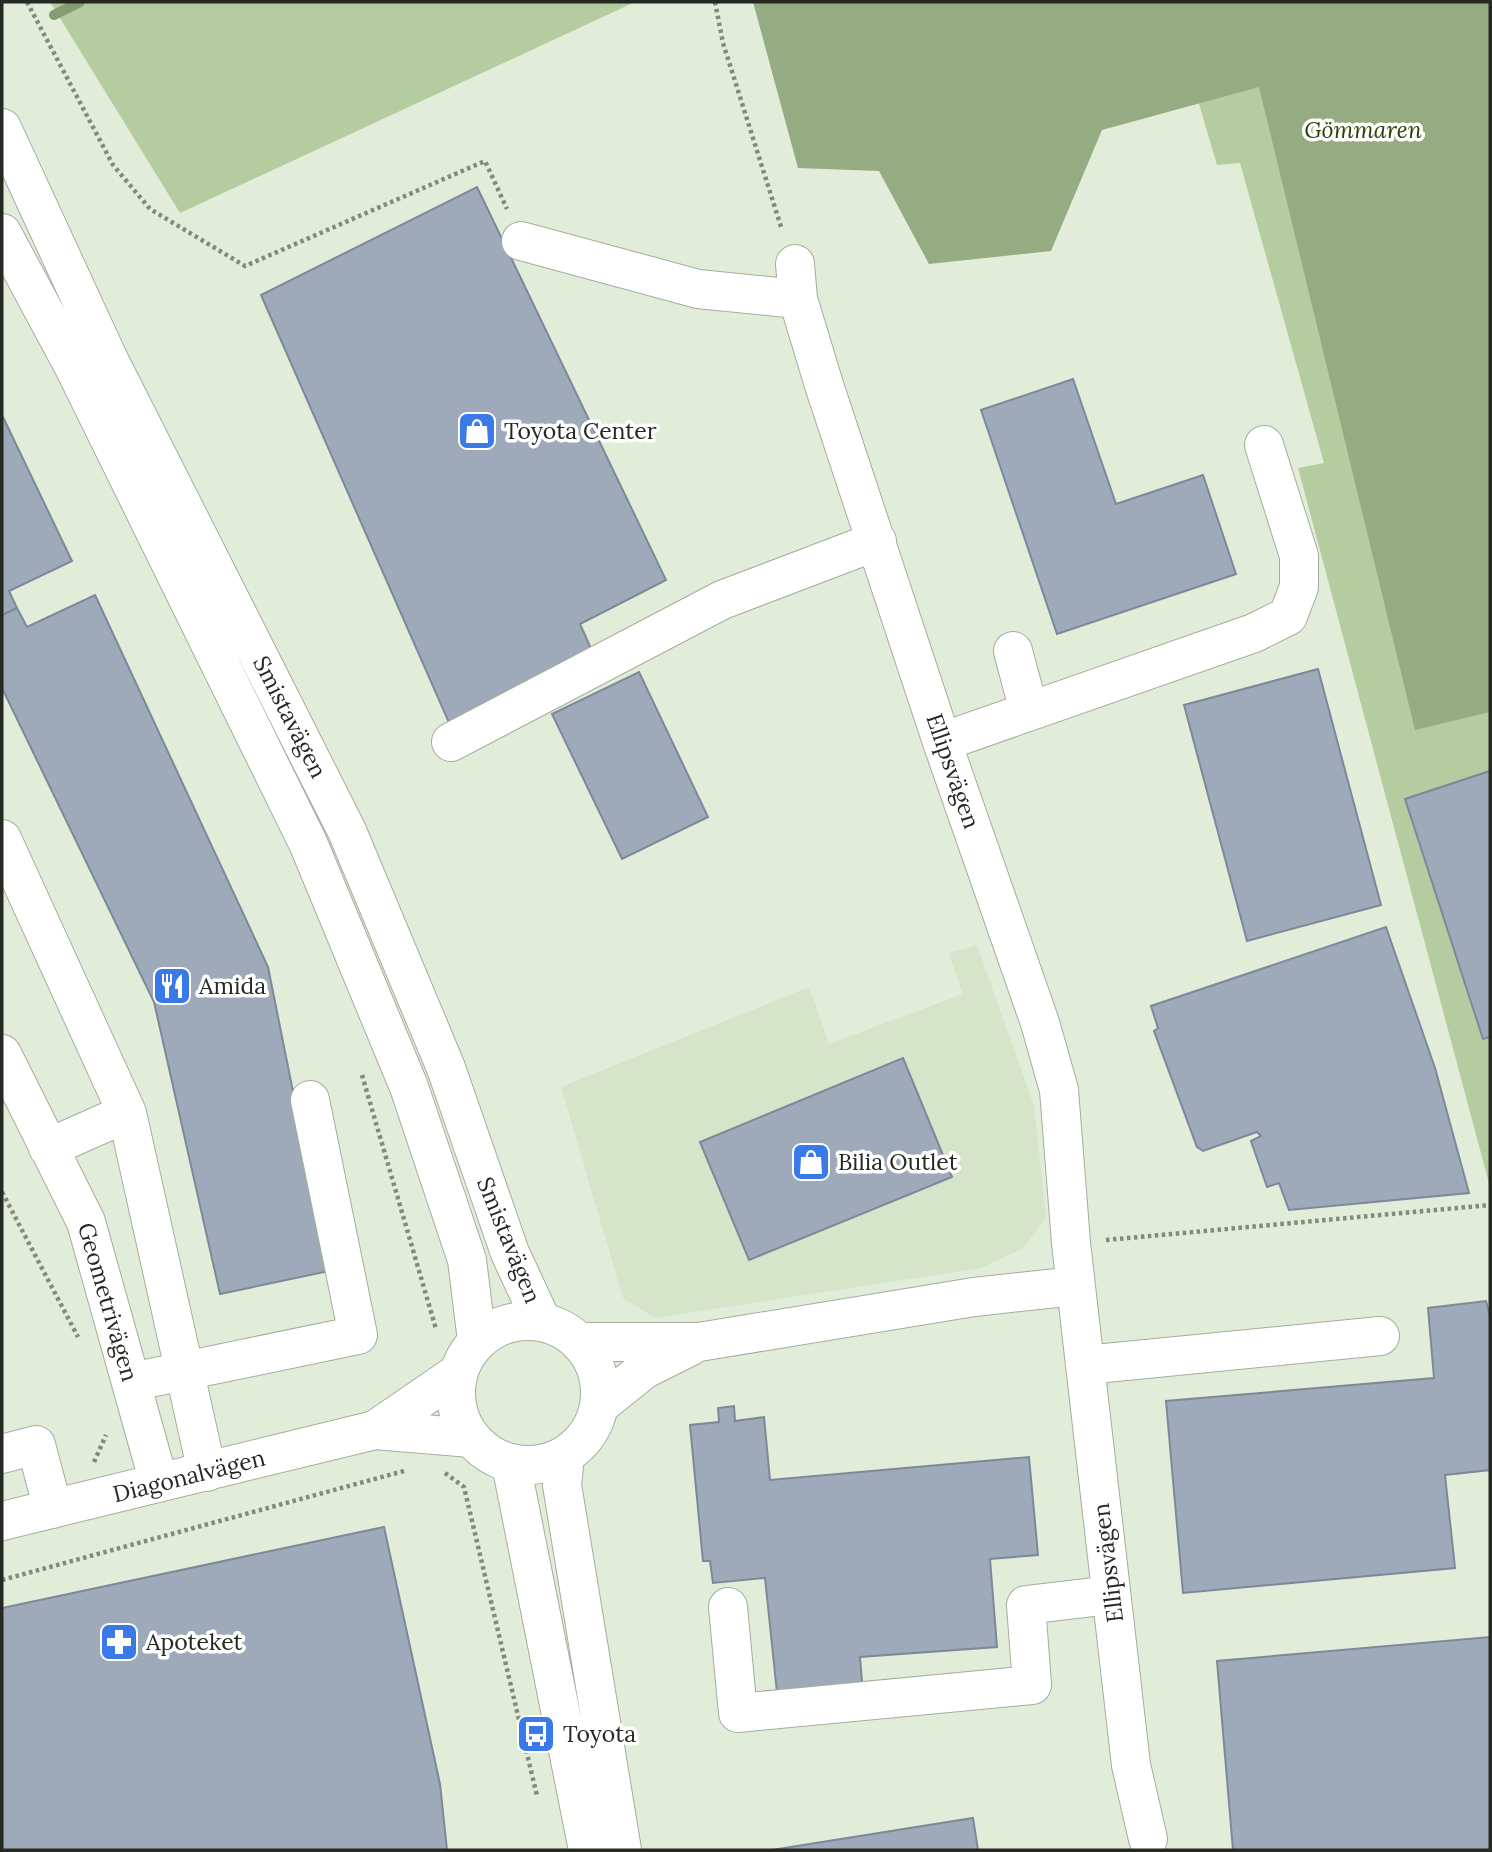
<svg xmlns="http://www.w3.org/2000/svg" width="1492" height="1852" font-family="Lora,serif">
<rect width="100%" height="100%" fill="#e1ecd9"/>
<!-- built -->
<path fill="#d6e4ca" d="M977,945L1034,1106L1046,1218L1023,1248L981,1268L655,1318L623,1298L561,1087L809,987L829,1044L963,994L949,953Z"/>
<!-- green -->
<path fill="#b5cca1" d="M50,2H635L180,213Z
M1169,2H1490V1187L1298,468L1324,463L1240,163L1217,165Z"/>
<!-- forest -->
<path fill="#95ab81" d="M753,2H1490V712L1415,730L1259,87L1102,130L1051,251L929,264L879,171L798,168Z"/>
<g fill="none" stroke-linecap="round" stroke-linejoin="round">
<!-- stream -->
<path stroke="#859b71" stroke-width="10" d="M54,15L80,2"/>
</g>
<!-- building -->
<path fill="#9ea9ba" stroke="#7d8898" stroke-width="2" d="M477,187L666,580L580,624L594,655L450,725L261,295Z
M1073,379L1116,504L1203,475L1236,574L1057,634L981,410Z
M2,415L72,561L9,591L17,608L2,615Z
M95,595L268,967L329,1271L220,1294L154,1002L2,688V615L17,608L27,627Z
M1318,669L1381,905L1247,941L1184,705Z
M639,672L708,817L622,859L552,714Z
M1490,771V1037L1483,1039L1405,799Z
M1386,927L1435,1068L1469,1193L1289,1210L1279,1183L1267,1187L1251,1141L1261,1136L1257,1132L1203,1151L1197,1147L1154,1031L1158,1028L1151,1006Z
M903,1058L952,1177L749,1260L700,1142Z
M1486,1301L1490,1316V1470L1445,1475L1455,1568L1183,1593L1166,1401L1434,1378L1428,1308Z
M734,1406L735,1421L764,1417L770,1480L1029,1457L1038,1555L990,1559L997,1647L860,1657L863,1693L778,1702L765,1578L713,1583L710,1561H703L690,1425L719,1422L718,1408Z
M384,1527L440,1784L447,1850H2V1608Z
M1490,1637V1850H1233L1217,1661Z
M973,1818L978,1850H772Z"/>
<g fill="none" stroke-linecap="round" stroke-linejoin="round">
<defs>
<path id="minor" d="M2,128L108,358L347,831L446,1068L510,1253L542,1322
M2,233L75,369L308,843L409,1087L467,1260L477,1341
M521,241L698,289L798,299
M795,264L798,299L824,385L942,742L1040,1023L1059,1090L1071,1243L1131,1765L1148,1839
M1013,651L1029,711
M451,742L722,600L877,541
M942,742L1254,633L1288,616L1299,587V556L1264,445
M2,839L127,1113L207,1472
M2,1054L86,1222L159,1483
M48,1148L127,1113
M456 1393a72 72 0 1 1 144 0a72 72 0 1 1-144 0Z
M580,1342H699L974,1297L1075,1286
M1085,1365L1380,1336
M131,1382L358,1335L310,1100
M600,1405L645,1369L691,1346
M375,1430L471,1438
M2,1454L36,1445L53,1509
M565,1456L562,1485L622,1850
M511,1464L588,1850
M2,1521L375,1430L458,1373
M728,1607L738,1713L1032,1685L1026,1605L1111,1595"/>
</defs>
<!-- minor casing -->
<use href="#minor" stroke="#a4ae9c" stroke-width="40"/>
<!-- path -->
<path stroke="#838a7d" stroke-width="4.5" stroke-dasharray="3.5 3.5" stroke-linecap="butt" d="M27,2L113,165L150,209L245,266L485,161L507,209
M715,2L723,43L782,230
M362,1075L436,1329
M2,1192L78,1337
M1106,1240L1490,1205
M94,1462L106,1435
M445,1473L464,1487L537,1796
M2,1580L404,1471"/>
<!-- minor -->
<use href="#minor" stroke="#fff" stroke-width="38"/>
</g>
<!-- icons -->
<defs>
<symbol id="shop-square" viewBox="-11 -11 22 22"><rect x="-9" y="-9" width="18" height="18" rx="4" fill="#3979e8" stroke="#fff"/><path d="M-5-2.5h2.3a2.7 3.5 0 0 1 5.4 0H5L5.5 6h-11ZM-1.5-2.5h3a1.5 2.3 0 0 0-3 0Z" fill="#fff"/></symbol>
<symbol id="restaurant-square" viewBox="-11 -11 22 22"><rect x="-9" y="-9" width="18" height="18" rx="4" fill="#3979e8" stroke="#fff"/><path d="M-5-6h1v4h1v-4h1v4h1v-4h1v5L-1.5 .5V6h-2V.5L-5-1ZM5-6V6H3V1.5H1.5Q1.5-4 5-6Z" fill="#fff"/></symbol>
<symbol id="pharmacy-square" viewBox="-11 -11 22 22"><rect x="-9" y="-9" width="18" height="18" rx="4" fill="#3979e8" stroke="#fff"/><path d="M-2-6h4v4h4v4h-4v4h-4v-4h-4v-4h4Z" fill="#fff"/></symbol>
<symbol id="bus-square" viewBox="-11 -11 22 22"><rect x="-9" y="-9" width="18" height="18" rx="4" fill="#3979e8" stroke="#fff"/><path d="M-5-6H5V4H4V6H2V4H-2V6H-4V4H-5ZM-3.5-4V0h7V-4ZM-3.5 1.2v1.5H-2V1.2ZM2 1.2v1.5H3.5V1.2Z" fill="#fff"/></symbol>
</defs>
<g fill-rule="evenodd">
<use href="#shop-square" x="455" y="409" width="44" height="44"/>
<use href="#restaurant-square" x="150" y="964" width="44" height="44"/>
<use href="#shop-square" x="789" y="1140" width="44" height="44"/>
<use href="#pharmacy-square" x="97" y="1620" width="44" height="44"/>
<use href="#bus-square" x="514" y="1712" width="44" height="44"/>
</g>
<g text-anchor="middle" stroke-width="7" stroke-linejoin="round" paint-order="stroke">
<!-- park labels -->
<g font-size="23" font-style="italic" fill="#284300" stroke="#fff">
<text x="1363" y="138">Gömmaren</text>
</g>
<!-- poi labels -->
<g font-size="23" fill="#252922" stroke="#fff" text-anchor="start">
<text x="504" y="439">Toyota Center</text>
<text x="199" y="994">Amida</text>
<text x="838" y="1170">Bilia Outlet</text>
<text x="146" y="1650">Apoteket</text>
<text x="563" y="1742">Toyota</text>
</g>
<!-- street labels -->
<g font-size="23" fill="#252922" stroke="#fff">
<text transform="translate(290 717) rotate(63)" y="8">Smistavägen</text>
<text transform="translate(953 771) rotate(71)" y="8">Ellipsvägen</text>
<text transform="translate(509 1240) rotate(68)" y="8">Smistavägen</text>
<text transform="translate(108 1302) rotate(74)" y="8">Geometrivägen</text>
<text transform="translate(189 1476) rotate(-14)" y="8">Diagonalvägen</text>
<text transform="translate(1108 1563) rotate(-97)" y="8">Ellipsvägen</text>
</g>
</g>
<!-- border -->
<rect width="1492" height="1852" fill="none" stroke="#252922" stroke-width="7"/>
</svg>
